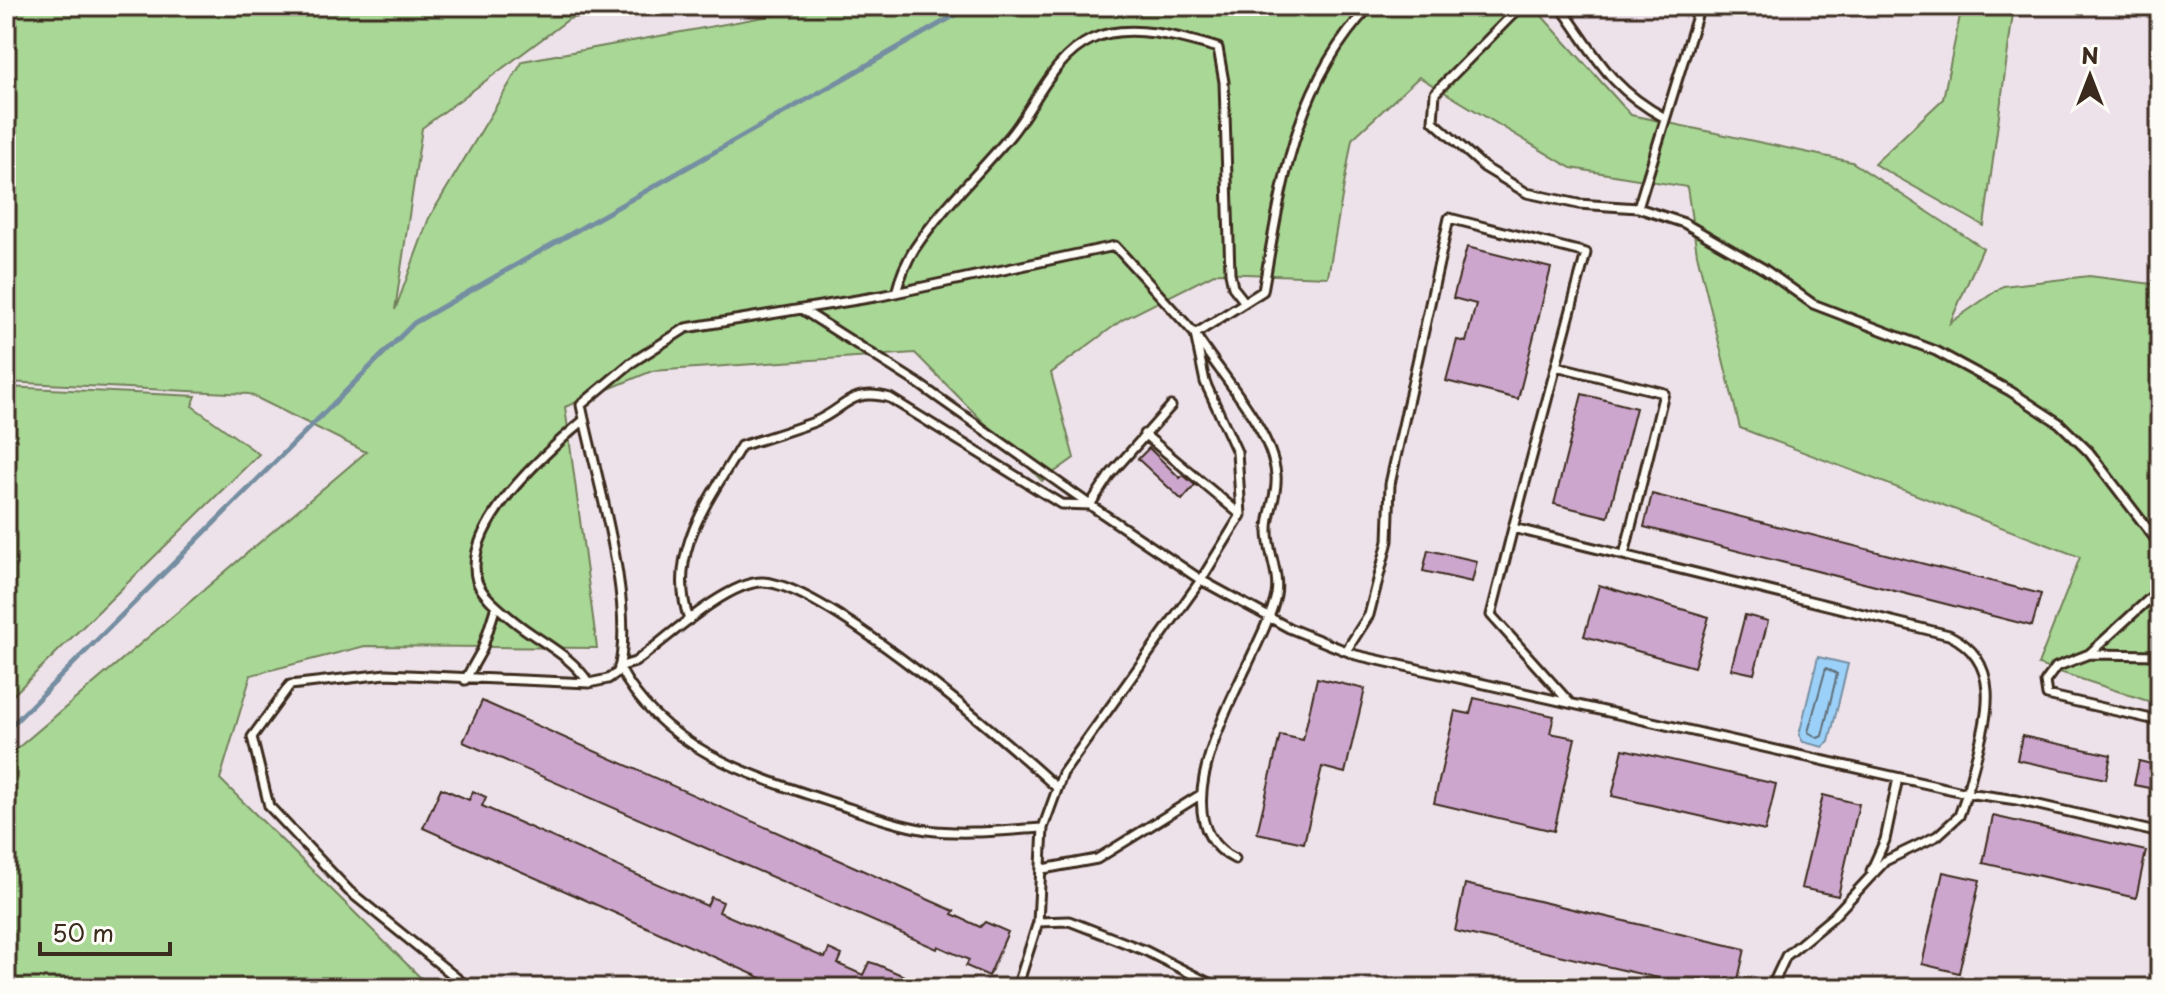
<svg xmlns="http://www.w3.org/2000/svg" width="2166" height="994" font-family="'Playpen Sans',sans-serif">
<rect width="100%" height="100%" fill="#eee2ea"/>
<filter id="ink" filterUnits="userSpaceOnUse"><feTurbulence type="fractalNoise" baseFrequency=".0125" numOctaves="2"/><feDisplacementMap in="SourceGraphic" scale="16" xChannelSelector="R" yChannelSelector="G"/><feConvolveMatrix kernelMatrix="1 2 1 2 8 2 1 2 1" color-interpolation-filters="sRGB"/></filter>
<g filter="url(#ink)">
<!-- green -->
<path fill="#a9d796" stroke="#72805a" stroke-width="2" d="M6,6H630L569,19L422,128L395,310L429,218L523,61L823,6H1533L1631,115L1852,162L1983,248L1950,323L2003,286L2089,276L2160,285V705L2038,665L2080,557L1740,428L1697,254L1687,187L1571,168L1419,77L1352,139L1328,277L1216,273L1122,320L1051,373L1074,458L1042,481L915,353L652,371L565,407L597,648L365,646L251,675L220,779L431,988H19L6,976V758L366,452L249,394L6,382Z
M1962,6H2014L1984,226L1874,164L1943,99Z
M6,387L196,396L192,406L259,454L6,702Z"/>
<!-- water -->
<path fill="#9bd1f9" stroke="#758ea1" stroke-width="2" d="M1818,657L1848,664L1829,742L1823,747L1803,742L1799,735Z"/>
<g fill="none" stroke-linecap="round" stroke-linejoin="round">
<!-- shore -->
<path stroke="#616d76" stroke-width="2" d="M1826,668L1837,674L1822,736L1818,738L1808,732Z"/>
<!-- stream -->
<path stroke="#758ea1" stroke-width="5" d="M6,731L414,323L971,6"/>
</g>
<!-- building -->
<path fill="#cca6cd" stroke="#3b2a1e" stroke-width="2" d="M1467,247L1551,268L1518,399L1446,381L1457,340L1466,342L1476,304L1453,298Z
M1582,394L1636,408L1608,517L1554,504Z
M1149,448L1180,478L1183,475L1195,485L1182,500L1138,459Z
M1652,494L2041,594L2032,626L1644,527Z
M1428,550L1477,561L1472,582L1423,571Z
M1599,585L1709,617L1694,667L1584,636Z
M1745,615L1768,621L1754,674L1731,669Z
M1317,678L1365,689L1345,773L1322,767L1304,843L1257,833L1280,735L1303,740Z
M1474,698L1554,716L1550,733L1575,738L1554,831L1434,803L1455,711L1470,714Z
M482,701L954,911L952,914L980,927L985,922L1008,932L989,976L966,966L969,960L938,946L937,949L463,742Z
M2022,736L2111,755L2106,779L2017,760Z
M1623,749L1776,784L1765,831L1612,796Z
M2139,761L2160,766V790L2134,785Z
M441,788L469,800L473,791L486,797L482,806L707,906L711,897L723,902L719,912L825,958L829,949L842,955L838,964L863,975L869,962L876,964L932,988H784L423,828Z
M1823,795L1859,804L1838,896L1801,888Z
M1993,816L2146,851L2136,898L1983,863Z
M1943,872L1980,880L1959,973L1922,964Z
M1465,884L1745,949L1736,988H1701L1455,931Z"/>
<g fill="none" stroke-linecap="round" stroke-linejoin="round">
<defs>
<path id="lane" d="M1521,6L1435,93L1433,121L1484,167L1527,193L1578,204L1638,208L1684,223L1764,269L1813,304L1936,351L2010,391L2059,423L2089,452L2160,545
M1560,6C1596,55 1608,87 1665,118
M1638,208L1700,6
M896,293C900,277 906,262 915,248C942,208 979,173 1010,136C1037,103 1052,58 1092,39C1128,22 1182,37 1218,48L1224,82L1230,273L1233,287L1244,301
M803,310L919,384L1089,504
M1556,366L1664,393L1624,555
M584,420C546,452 461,526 477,581C482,596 502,611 514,621C541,643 569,653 589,683
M1144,434L1241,515
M2160,589L2089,654L2056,667L2045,682L2047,695L2160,721
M689,620C666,553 708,502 741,446C766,438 790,431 814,422C846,409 849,387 890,398L1061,504L1090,505
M1346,651L1369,615L1388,541L1390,484L1449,218L1586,253L1513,528
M2089,654L2160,655
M465,680L482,650L496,606
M1043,828C1005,830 965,835 927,830C895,825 864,813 834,803C752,776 662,749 619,667L635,662C664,641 727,581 763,582C824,584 1008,742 1057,788
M1235,859C1145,814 1263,658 1276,595C1280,573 1267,551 1268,529C1268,511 1278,495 1276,475C1272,429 1219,373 1195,334L1263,291C1282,186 1293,87 1370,6
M1043,869L1097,859L1200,795
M1871,871L1885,840L1898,778
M1038,922L1043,828L1063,773L1201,580L1289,628L1356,655L1967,793C1979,738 2014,667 1949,635L1513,528L1491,615L1570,703
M469,988L349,891L269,806L252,737L290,685L386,674L589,683L608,679L618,672C637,606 595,474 581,405L631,363L686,328L881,296L1115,246L1195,334L1205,382L1237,452L1241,515L1201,580L1090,505L1109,476L1171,406
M1017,988L1038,922L1069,921L1146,951L1219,988
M1771,988L1786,956L1833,917L1885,861L1937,836L1959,816L1967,793L2017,800L2160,833"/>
</defs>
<!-- lane casing -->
<use href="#lane" stroke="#3b2a1e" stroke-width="13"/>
<!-- lane -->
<use href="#lane" stroke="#fdfcf7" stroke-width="7"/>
</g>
</g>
<!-- margin -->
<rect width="2166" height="994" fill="none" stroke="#fdfcf7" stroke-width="32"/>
<rect x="16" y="16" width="2134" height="962" fill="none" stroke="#3b2a1e" stroke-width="3" filter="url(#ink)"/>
<!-- north arrow -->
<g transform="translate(2090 76)" stroke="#fdfcf7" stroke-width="6" paint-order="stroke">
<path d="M0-6L14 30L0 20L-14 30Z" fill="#3b2a1e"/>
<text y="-12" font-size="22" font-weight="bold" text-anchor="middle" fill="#3b2a1e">N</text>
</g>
<!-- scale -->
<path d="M40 942v12h130v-12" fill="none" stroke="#3b2a1e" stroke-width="4"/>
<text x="52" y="942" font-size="24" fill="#3b2a1e" stroke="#fdfcf7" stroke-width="6" paint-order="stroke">50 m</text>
</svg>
